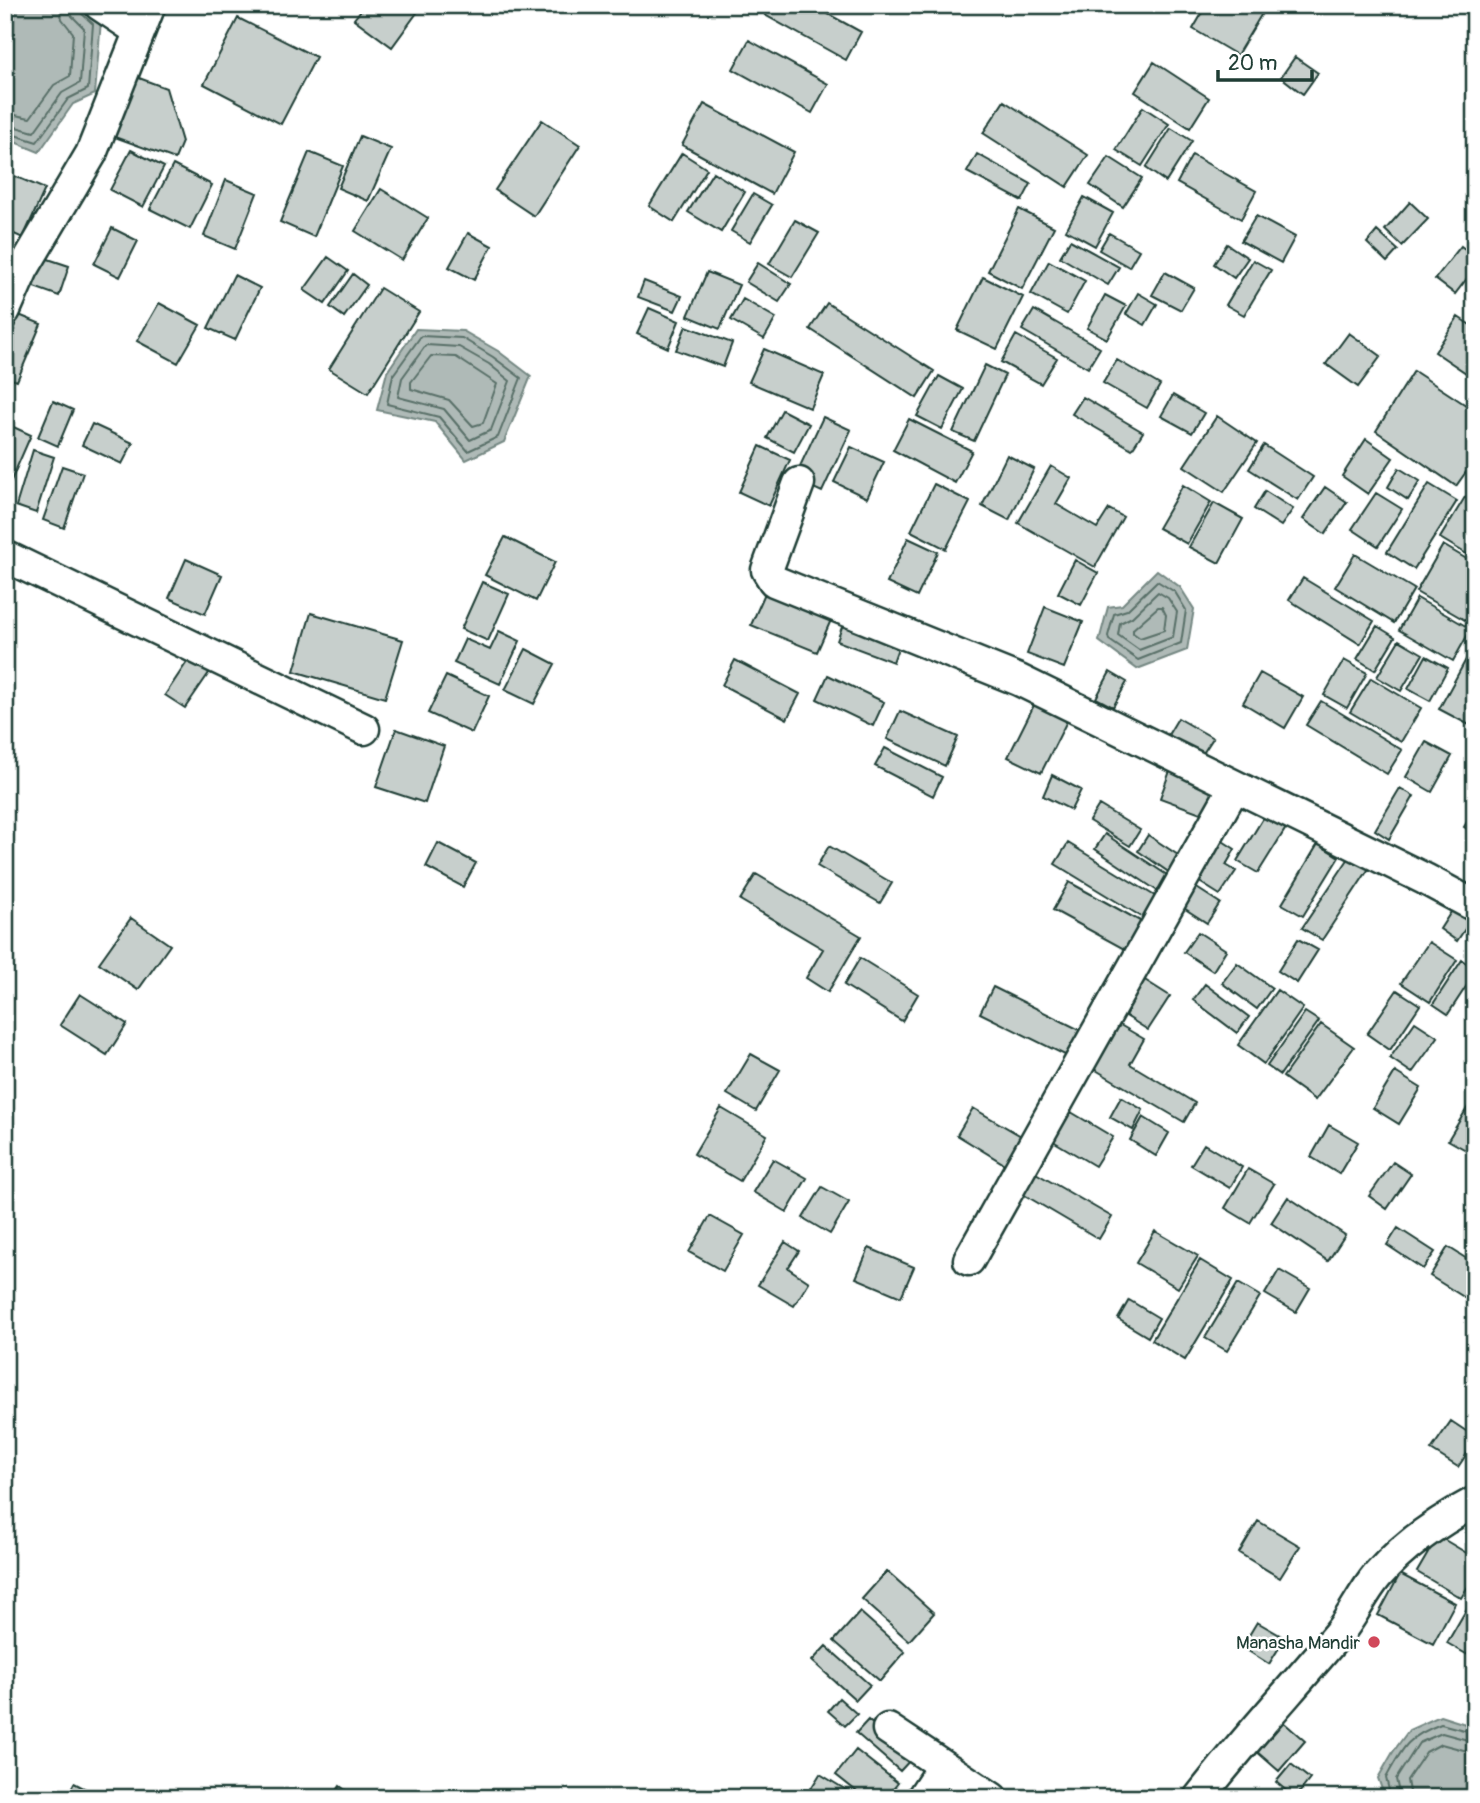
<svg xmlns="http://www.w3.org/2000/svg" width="1480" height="1803" font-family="Pangolin,sans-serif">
<rect width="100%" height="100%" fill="#fff"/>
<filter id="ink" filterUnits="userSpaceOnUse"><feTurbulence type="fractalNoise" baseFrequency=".0143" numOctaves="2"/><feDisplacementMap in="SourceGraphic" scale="14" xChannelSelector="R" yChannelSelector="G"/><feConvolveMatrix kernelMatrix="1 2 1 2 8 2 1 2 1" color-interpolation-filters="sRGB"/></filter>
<g filter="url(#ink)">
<!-- water -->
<path fill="#afbab7" stroke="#758883" stroke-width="2" d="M5,5H82L101,20L95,94L73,104L39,152L5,138Z
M416,329L463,331L498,351L531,376L504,442L466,460L435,422L377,410L387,372Z
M1157,570L1180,587L1194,609L1187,650L1137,669L1099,641L1108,607L1122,605Z
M1440,1716L1475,1727V1798H1385L1378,1778L1393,1752L1409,1730Z"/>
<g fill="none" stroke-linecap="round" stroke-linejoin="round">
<!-- shore -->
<path stroke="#596f68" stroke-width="2" d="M5,113L30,118L54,85L70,76L73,33L62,19L59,5
M5,124L34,132L62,93L80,83L84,28L72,16L70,5
M5,132L37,142L68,99L88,89L93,24L80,12L79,5
M421,336L462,338L493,357L521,378L498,437L468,451L439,417L387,404L393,375Z
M426,345L459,347L489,364L510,381L491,430L470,440L444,409L398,397L402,378Z
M431,356L456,357L497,384L483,423L473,426L449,400L411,389V382Z
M1157,581L1175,592L1186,610L1181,643L1138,660L1109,640L1108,636L1114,614L1127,610Z
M1158,592L1168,598L1177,612L1173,637L1139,650L1118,635L1120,623L1132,617Z
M1158,607H1162L1166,615L1164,630L1140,638L1133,633V629Z
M1391,1798L1386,1778C1403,1747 1407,1737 1441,1724L1475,1733
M1400,1798L1396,1779L1419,1743L1442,1733L1475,1742
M1410,1798L1407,1780L1426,1752L1441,1744L1475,1753"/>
</g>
<!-- building -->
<path fill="#c7cfcc" stroke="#1f3d34" stroke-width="2" d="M365,5H412L419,10L392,47L354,19Z
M770,5H812L861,32L846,60L765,15Z
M1207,5H1267L1237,55L1193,29Z
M238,18L316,57L281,124L204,84Z
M749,40L828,84L812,113L733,69Z
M1295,57L1318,73L1303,94L1281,77Z
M1154,62L1209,98L1190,128L1135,92Z
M131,75L166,88L182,142L175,159L109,135Z
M1004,101L1088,155L1067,187L983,133Z
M704,104L794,152L772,194L682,145Z
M1143,107L1169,124L1142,166L1116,150Z
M542,120L580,145L534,216L495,190Z
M1171,128L1192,141L1166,182L1146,168Z
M360,136L391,149L368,201L338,188Z
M131,150L164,167L143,207L110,190Z
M309,152L343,166L314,237L280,222Z
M682,153L707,169L674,222L649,206Z
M977,154L1031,184L1022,201L967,172Z
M1192,155L1256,191L1241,219L1177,183Z
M1109,157L1142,178L1123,207L1090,185Z
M173,165L212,185L190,229L150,209Z
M5,172L45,189L23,238L5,230Z
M713,172L745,192L721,232L688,212Z
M226,180L257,193L235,249L204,236Z
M381,189L428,218L402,260L355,231Z
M753,194L772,205L750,242L731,231Z
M1084,197L1113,213L1095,246L1066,230Z
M1410,202L1428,219L1402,246L1385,230Z
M1019,209L1054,227L1022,289L988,271Z
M1256,216L1295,237L1281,263L1241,241Z
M795,220L819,233L792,277L769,264Z
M112,228L138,241L120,277L94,264Z
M1377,231L1398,250L1387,262L1367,243Z
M468,233L492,246L474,280L449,267Z
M1109,233L1139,250L1129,267L1099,250Z
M1070,240L1119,267L1108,285L1060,257Z
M1227,244L1248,258L1234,278L1214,264Z
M1461,246L1475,257V268L1455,294L1435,279Z
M39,256L69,266L59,296L28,285Z
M328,257L348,271L325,304L304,290Z
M1253,260L1271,270L1244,315L1226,305Z
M1049,261L1085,281L1067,314L1031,294Z
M758,263L791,284L779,302L746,282Z
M707,272L739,285L720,329L688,316Z
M1165,272L1194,288L1181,310L1152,295Z
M353,274L367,285L344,317L330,307Z
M234,275L260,288L235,340L208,328Z
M983,277L1023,297L997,349L957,330Z
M644,281L682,296L675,311L638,297Z
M380,288L419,312L368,393L329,369Z
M1138,293L1157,304L1145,325L1126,314Z
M1105,295L1126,306L1107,339L1087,328Z
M743,299L776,318L764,339L731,320Z
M159,303L200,325L178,363L137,341Z
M827,303L934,371L917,398L810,329Z
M649,308L679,321L668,348L637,334Z
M1034,310L1100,348L1088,368L1022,330Z
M19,315L41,324L17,381L5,377V348Z
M1458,317L1475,328V379L1435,352Z
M686,326L732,343L723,367L676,350Z
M1349,333L1381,356L1358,387L1326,364Z
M1016,335L1057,358L1041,384L1001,362Z
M764,349L824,375L810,408L749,382Z
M1117,360L1160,385L1147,408L1103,383Z
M985,365L1005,375L974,441L953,432Z
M1414,371L1475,411V477L1466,472L1456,486L1376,431Z
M939,376L963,389L942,429L917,416Z
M1173,395L1204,413L1192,433L1161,416Z
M1083,397L1143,432L1132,449L1072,414Z
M53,401L73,410L58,446L38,437Z
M782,410L809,424L794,452L767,438Z
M1217,416L1257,443L1224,492L1184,466Z
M823,417L851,430L822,492L794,479Z
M909,419L972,451L955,483L893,450Z
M92,424L133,443L122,464L82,445Z
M9,425L31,435L7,490L5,489V435Z
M1366,439L1393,458L1368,494L1342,476Z
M1264,445L1313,477L1298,500L1249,469Z
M760,446L790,460L769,506L739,492Z
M851,447L884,462L867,498L834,482Z
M33,450L54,457L36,513L16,506Z
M1007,455L1034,469L1009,520L982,506Z
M62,466L83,473L64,528L43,520Z
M1051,466L1071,478L1056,504L1097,528L1109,509L1123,517L1095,567L1018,523Z
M1399,468L1420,481L1408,500L1388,487Z
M934,484L970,502L946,549L911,531Z
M1429,484L1457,501L1414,569L1387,552Z
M1183,485L1211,502L1187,544L1158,528Z
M1325,487L1347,502L1325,534L1303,519Z
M1265,491L1293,509L1281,526L1254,509Z
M1376,493L1402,509L1378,546L1352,529Z
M1465,497L1475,503V559L1440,538Z
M1214,503L1243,519L1219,563L1189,547Z
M505,537L555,562L536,601L485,575Z
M908,538L938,552L917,597L887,583Z
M1443,545L1475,564V615L1470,623L1416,592Z
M1355,554L1414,589L1394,623L1335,587Z
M186,559L222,575L205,614L169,598Z
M1075,560L1098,573L1081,605L1058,593Z
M1303,578L1374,621L1360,644L1289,600Z
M482,582L509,594L488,641L461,629Z
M765,593L831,620L817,652L751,625Z
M1417,598L1471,629L1453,661L1399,630Z
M1045,607L1083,622L1064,668L1027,654Z
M311,613L403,640L385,698L294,671Z
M847,613L903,634L893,662L837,641Z
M1377,626L1395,637L1375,670L1357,659Z
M499,631L520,641L500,684L454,663L465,639L490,650Z
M1399,640L1423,654L1401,691L1377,677Z
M1475,643V728L1439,709Z
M526,649L555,664L534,704L505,690Z
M191,656L211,670L185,708L165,695Z
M1426,656L1448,668L1430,701L1408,689Z
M735,660L800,694L787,719L722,685Z
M1344,660L1367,673L1347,708L1324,695Z
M1110,672L1127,682L1113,707L1096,698Z
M1260,673L1303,697L1285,728L1243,703Z
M828,675L884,702L873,726L817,699Z
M446,676L489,696L472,733L428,713Z
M1371,678L1421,708L1401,742L1350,712Z
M1039,695L1072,711L1041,773L1008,757Z
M1321,701L1402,750L1387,774L1306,725Z
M900,711L958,737L945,766L887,739Z
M1178,718L1213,738L1202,755L1168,735Z
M396,729L444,746L425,803L376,787Z
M1426,742L1452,756L1432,792L1406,777Z
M885,748L942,777L933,796L875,766Z
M1170,771L1216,788L1206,815L1160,798Z
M1052,775L1081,790L1071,810L1043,796Z
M1400,788L1414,796L1389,839L1375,830Z
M1099,805L1140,830L1130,846L1089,821Z
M1475,809V834L1464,827Z
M1265,815L1286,828L1258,873L1237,861Z
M1105,834L1173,879L1162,894L1095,849Z
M1148,835L1184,859L1173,875L1138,851Z
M1215,836L1235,849L1226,865L1236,871L1220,895L1190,876Z
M438,843L476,863L463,887L426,867Z
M1068,843L1168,904L1155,925L1055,864Z
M1318,844L1339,857L1303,916L1282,904Z
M829,846L892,883L880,903L817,866Z
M1351,855L1370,867L1322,940L1302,928Z
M756,874L861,936L828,992L806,978L823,949L740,900Z
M1069,882L1151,927L1135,955L1053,910Z
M1192,885L1220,903L1207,923L1179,905Z
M1458,901L1475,914L1457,941L1440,929Z
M131,918L170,945L138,990L99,963Z
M1198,932L1226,950L1213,971L1184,952Z
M1298,939L1318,950L1297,983L1278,971Z
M1429,942L1457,960L1430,1002L1401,983Z
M860,958L918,994L902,1021L844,985Z
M1462,960L1475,969V973L1448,1014L1433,1004Z
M1237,963L1272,988L1257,1009L1222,983Z
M1140,977L1170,996L1148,1030L1118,1011Z
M1205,984L1249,1017L1237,1033L1193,1000Z
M993,987L1088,1034L1075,1060L980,1013Z
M1277,990L1303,1008L1264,1064L1238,1045Z
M1397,990L1420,1005L1390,1050L1367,1034Z
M80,994L127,1024L107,1055L60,1025Z
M1305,1012L1319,1021L1280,1075L1267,1066Z
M1115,1022L1144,1039L1130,1064L1195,1103L1184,1122L1089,1066Z
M1415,1022L1438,1037L1412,1073L1390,1058Z
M1321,1024L1354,1047L1315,1100L1283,1077Z
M751,1054L780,1070L756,1111L727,1094Z
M1395,1072L1421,1088L1399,1124L1373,1108Z
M1475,1095V1155L1448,1140Z
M1121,1097L1143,1110L1133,1130L1110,1117Z
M721,1108L767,1135L740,1181L694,1154Z
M973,1108L1028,1140L1011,1168L957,1135Z
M1066,1109L1113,1137L1095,1166L1048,1138Z
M1143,1117L1169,1133L1156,1156L1130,1140Z
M1329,1125L1358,1142L1339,1174L1311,1157Z
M1204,1144L1242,1167L1230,1188L1191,1165Z
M773,1159L807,1178L787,1212L753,1192Z
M1393,1162L1411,1174L1387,1209L1369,1196Z
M1248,1169L1274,1184L1250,1223L1225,1208Z
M1034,1172L1112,1217L1099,1239L1021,1193Z
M822,1187L849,1202L830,1234L803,1218Z
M1288,1197L1345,1235L1328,1261L1271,1223Z
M710,1216L744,1235L723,1271L689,1252Z
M1398,1228L1435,1252L1423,1269L1387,1245Z
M1155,1231L1198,1256L1178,1288L1136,1263Z
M785,1242L799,1251L788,1268L809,1282L794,1306L758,1285Z
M1448,1247L1475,1264V1304L1430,1276Z
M869,1248L914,1267L901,1297L856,1278Z
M1200,1260L1233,1280L1185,1360L1152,1340Z
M1279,1270L1310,1288L1296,1312L1265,1294Z
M1238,1283L1260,1296L1227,1351L1205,1338Z
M1129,1300L1159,1318L1148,1337L1118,1319Z
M1451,1421L1475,1437V1442L1458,1467L1431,1450Z
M1258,1521L1300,1546L1280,1578L1239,1553Z
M1438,1536L1475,1558V1575L1461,1598L1417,1572Z
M887,1571L934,1613L909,1641L862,1599Z
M1400,1574L1455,1603L1433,1644L1378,1615Z
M1473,1598H1475V1659L1447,1643Z
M860,1612L905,1652L880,1681L834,1641Z
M1257,1622L1285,1638L1269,1664L1242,1647Z
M826,1646L870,1685L856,1700L812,1661Z
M839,1698L857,1714L845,1726L828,1711Z
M868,1720L912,1758L900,1771L856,1733Z
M1282,1721L1305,1741L1279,1771L1256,1751Z
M856,1750L898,1783L886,1798H865L836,1775Z
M1291,1764L1310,1779L1295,1798L1276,1782Z
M820,1774L856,1796V1798H805Z
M74,1783L103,1798H66Z
M340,1786L356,1798H332Z"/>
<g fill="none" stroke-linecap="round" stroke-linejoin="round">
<defs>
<path id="minor" d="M100,5L139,31
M5,310L23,269L91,154L150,5
M799,483L767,570L774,581L1019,680L1425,879L1475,906
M5,556L364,729
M969,1260L1235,786
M888,1729L992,1798
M922,1798L943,1766
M1199,1798C1243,1741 1292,1689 1338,1634C1353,1616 1362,1594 1377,1576C1404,1545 1439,1521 1475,1502"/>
</defs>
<!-- minor casing -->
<use href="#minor" stroke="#1f3d34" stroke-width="35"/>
<!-- minor -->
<use href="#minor" stroke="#fff" stroke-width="30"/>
</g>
</g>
<!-- markers -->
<circle fill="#d1495b" stroke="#fff" stroke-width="2.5" cx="1374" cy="1642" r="7"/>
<g text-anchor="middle" stroke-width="5" stroke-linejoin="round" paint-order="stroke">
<!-- poi labels -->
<g font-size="19" fill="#1f3d34" stroke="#fff" text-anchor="end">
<text x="1360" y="1649">Manasha Mandir</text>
</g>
</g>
<!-- margin -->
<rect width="1480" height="1803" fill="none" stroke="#fff" stroke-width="28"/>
<rect x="14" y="14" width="1452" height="1775" fill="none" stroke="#1f3d34" stroke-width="2.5" filter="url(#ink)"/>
<!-- scale -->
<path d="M1218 70v10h94v-10" fill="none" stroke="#1f3d34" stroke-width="3.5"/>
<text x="1228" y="70" font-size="21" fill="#1f3d34" stroke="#ffffff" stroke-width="5" paint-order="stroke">20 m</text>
</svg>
